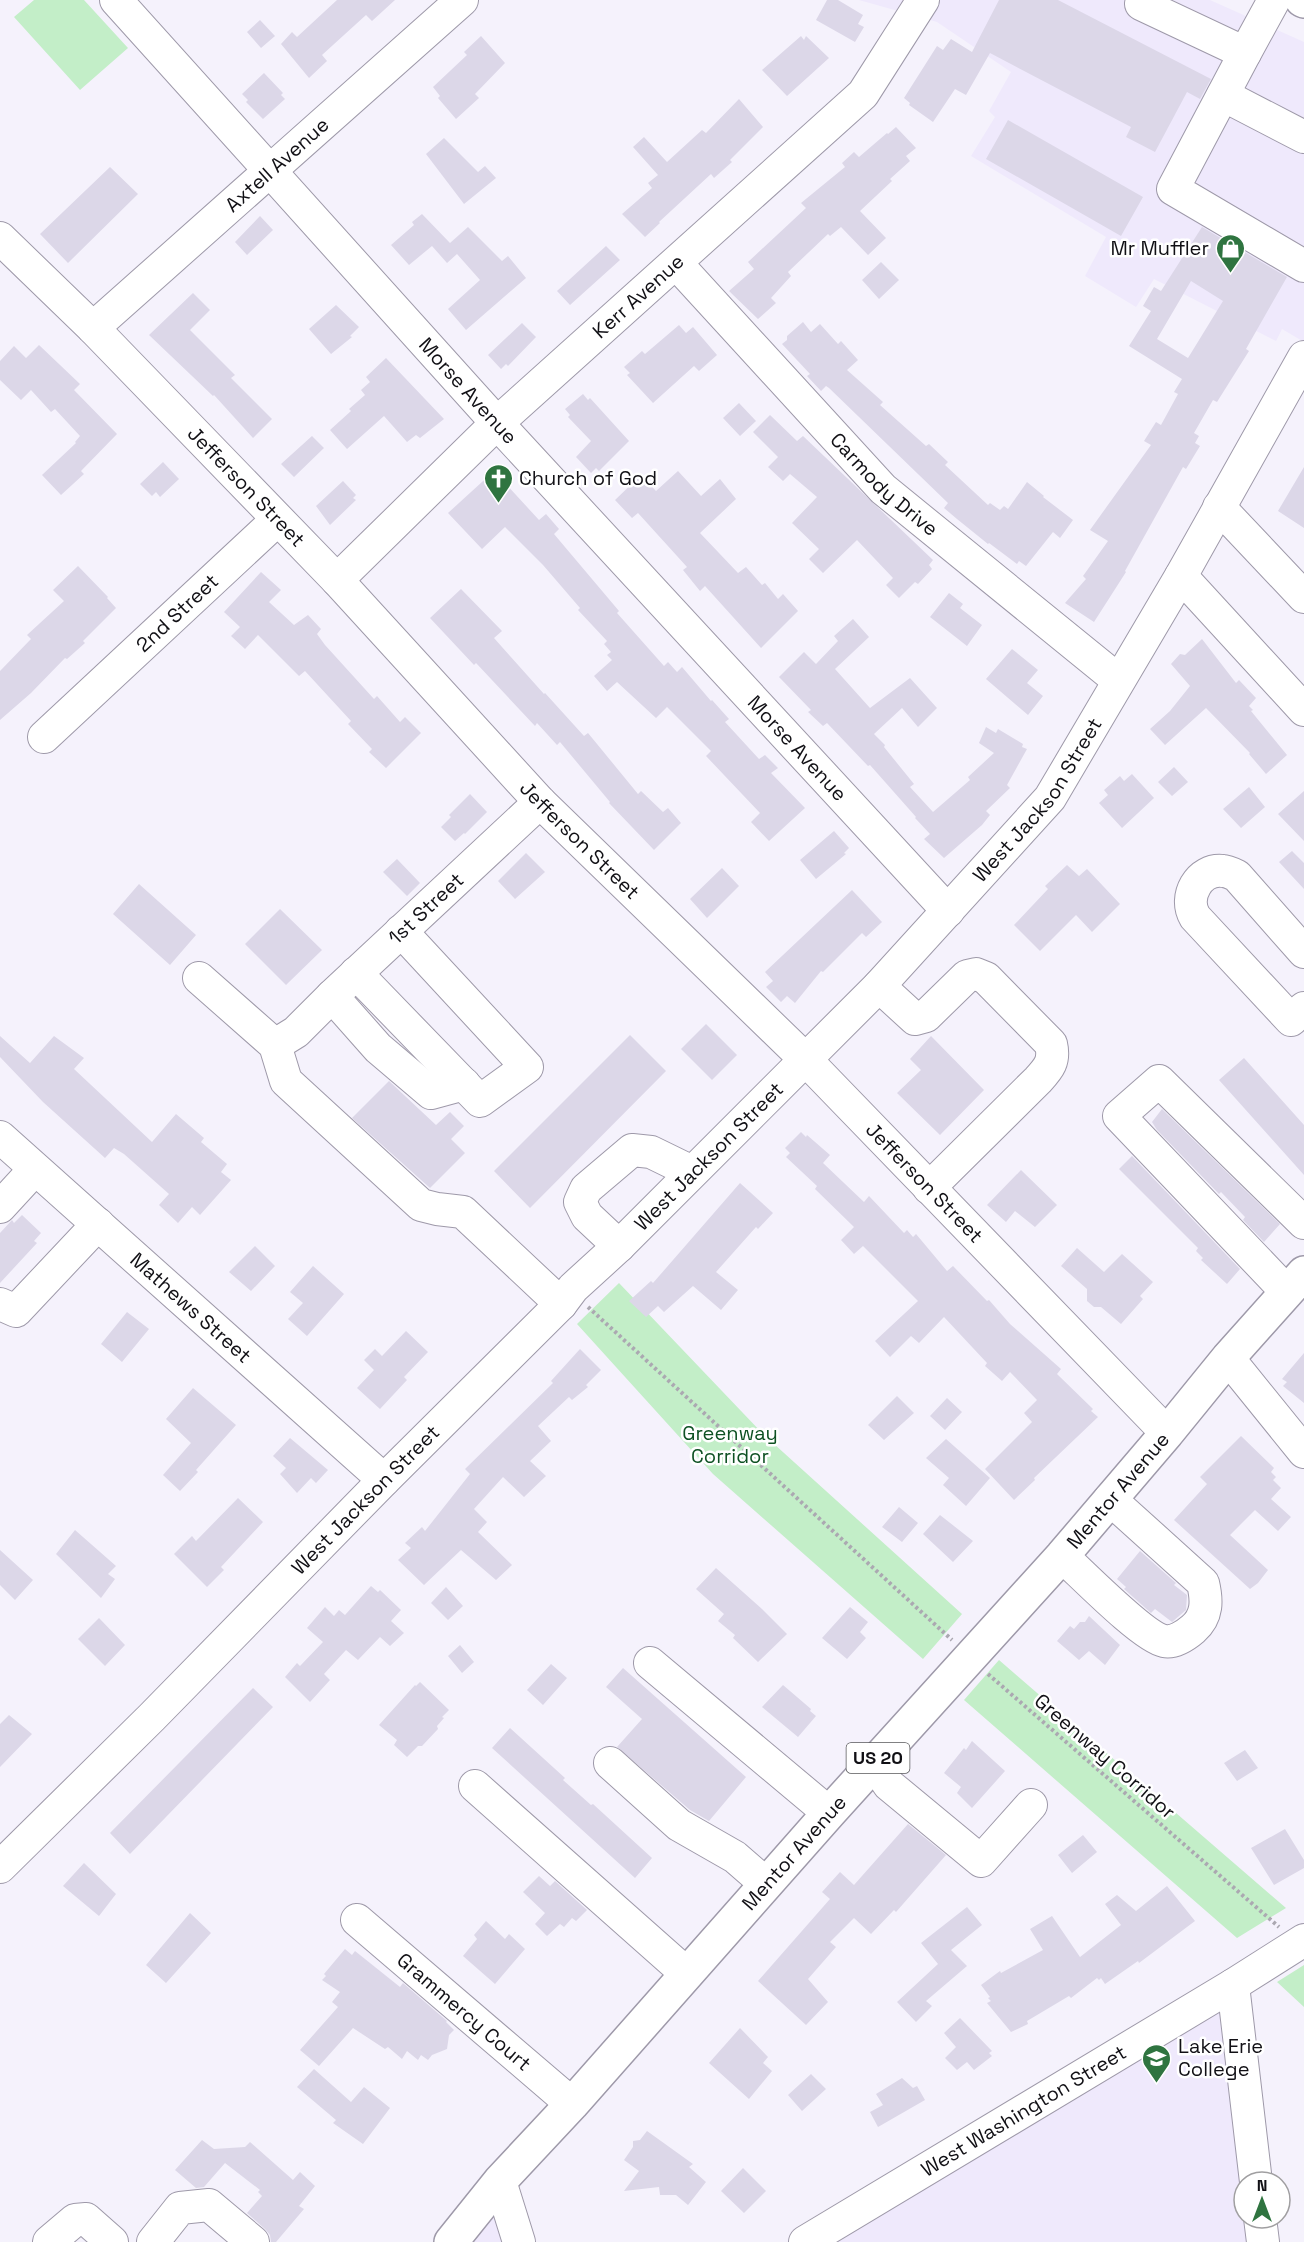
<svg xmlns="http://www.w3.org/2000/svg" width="1304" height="2242" font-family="'Space Grotesk',sans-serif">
<rect width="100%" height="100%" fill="#f5f2fc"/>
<!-- built -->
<path fill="#efe9fc" d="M859,0H1210L1304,42V342L1282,329L1276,341L1154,279L1136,307L1085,276L1106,237L971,156L995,117L989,111L1011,72L937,22Z
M1233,1985L1244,2182V2218H1260L1263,2242H805Z
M500,2181L519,2242H467Z"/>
<!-- park -->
<path fill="#c3eec8" d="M34,0H84L128,48L80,90L14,17Z
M619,1283L763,1434L962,1614L923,1659L713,1474L577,1324Z
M999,1660L1286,1908L1237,1938L964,1700Z
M1304,1965V2007L1277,1982Z"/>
<!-- building -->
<path fill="#dcd7e8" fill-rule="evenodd" d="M337,0H395L372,21L366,15L322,55L327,61L309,78L281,44L292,32L297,37Z
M827,0H838L863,15L858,24L864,27L855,42L816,20Z
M999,0H1058L1211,79L1200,99L1187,92L1155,152L1126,137L1131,127L990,53L966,95L955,89L933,122L909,105L910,103L904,98L937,46L943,50L951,39L972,52Z
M260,20L275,36L261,48L247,32Z
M481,36L505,63L475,94L479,98L456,119L438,98L440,96L433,87L467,55L464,52Z
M801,36L804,40L806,36L829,58L787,96L762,70Z
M264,73L283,93L281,95L285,99L263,119L246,102L248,100L242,94Z
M739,99L763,127L730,160L732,162L714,178L711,174L659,222L660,223L645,237L622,214L652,188L648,183L658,175L633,147L644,137L667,162L702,130L706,133Z
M1008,120L1143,197L1121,236L986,159Z
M896,127L916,148L906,156L910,161L890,179L892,181L860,211L886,238L868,255L841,227L830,236L828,234L788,272L791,276L771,298L776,303L758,319L729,291L754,269L748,262L806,208L801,203L845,167L842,163L854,152L859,157L887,133L888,134Z
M444,138L478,172L485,166L496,178L464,204L426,154Z
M110,167L138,194L68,263L40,234Z
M422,214L450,243L468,227L502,261L508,256L526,278L466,330L448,309L480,280L457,254L447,263L432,246L409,265L391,245L414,225L412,222Z
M260,216L273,230L247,255L235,242Z
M1202,227L1287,277L1246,349L1249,351L1217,402L1213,400L1194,433L1199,436L1195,443L1200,446L1186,469L1183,467L1125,571L1126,572L1094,622L1065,603L1086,579L1083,576L1108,541L1090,530L1151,445L1144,441L1156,422L1161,425L1178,394L1174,392L1182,379L1129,346L1151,311L1143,306L1154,287L1161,291ZM1191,281L1223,301L1188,358L1157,339Z
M606,246L620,260L570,305L557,291Z
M881,262L899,280L879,299L862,280Z
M193,293L210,310L190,330L235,375L231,378L272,419L253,438L214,395L213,396L149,335Z
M336,305L359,327L350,336L352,337L331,354L309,329Z
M803,322L811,332L820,324L838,344L841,341L858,360L847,370L883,402L880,405L926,446L929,444L948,462L945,465L988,505L990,503L1000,510L1004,506L1008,509L1027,482L1044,496L1043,497L1073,520L1060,538L1053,532L1026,566L1019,561L1017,564L989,543L988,544L957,519L944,508L948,503L829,388L826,386L821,391L807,376L810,374L782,344L787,340V336Z
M522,323L536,337L508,366L506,364L501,369L488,355Z
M679,325L686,333L693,327L717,355L699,371L694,366L653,403L627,375L630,373L624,367L642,351L645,354Z
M39,345L80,384L74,390L117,434L81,471L84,474L61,495L42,475L76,443L75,442L80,436L55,409L51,412L31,390L21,400L0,380V361L14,346L26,358Z
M386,358L444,419L420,438L416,435L407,442L384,416L347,449L330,430L351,411L349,409L365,395L361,390L370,382L366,377Z
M583,394L588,400L590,398L629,441L599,471L596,468L591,473L576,457L591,441L568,417L570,415L565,409Z
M739,403L756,421L740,436L723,418Z
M770,415L797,441L803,436L933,560L929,565L932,569L918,584L915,582L899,598L886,585L893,578L857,540L823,573L809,559L819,549L792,523L817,497L790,474L783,481L768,467L778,457L753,432Z
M312,436L324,448L294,477L281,464Z
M163,462L179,479L160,497L156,492L152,496L140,484Z
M1304,467V528L1278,511Z
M494,471L539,520L546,514L559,529L554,534L619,611L617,613L664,666L668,662L677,672L682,667L711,701L712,700L729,719L725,722L759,759L765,755L778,768L771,773L805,808L769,841L751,822L760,813L706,756L711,751L667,707L656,718L617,682L607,691L594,676L612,660L607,655L611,652L604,644L607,641L578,610L580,608L543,565L505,527L482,549L448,513Z
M678,471L701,496L720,479L736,499L700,533L738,573L746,567L762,585L765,583L778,599L783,594L798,611L761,648L705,586L700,591L683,570L687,567L638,513L632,518L615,500L641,475L656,491Z
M343,481L356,495L353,498L356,500L330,525L316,506Z
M78,566L108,597L107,598L116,608L83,641L85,643L67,659L65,658L31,693L0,720V671L31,639L27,635L64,601L53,590Z
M261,572L281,590L269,602L294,625L308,615L321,629L317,634L325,645L374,699L377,696L400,722L405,717L421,733L386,768L369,752L372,749L348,724L351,721L305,671L299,676L258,635L245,649L231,636L240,627L224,612Z
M461,589L502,631L494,638L544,694L545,693L584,736L588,733L638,794L641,791L663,812L668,808L681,823L654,850L609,803L610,802L560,742L557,745L537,723L535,726L476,663L474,665L430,618Z
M949,593L963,604L960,608L982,625L967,646L930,617Z
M853,619L869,637L835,669L870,708L910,678L937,708L918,727L902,708L874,734L885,745L884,747L914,784L910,787L933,812L970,780L968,777L994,753L979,743L986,727L996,733L998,729L1023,744L1022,747L1027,749L1007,785L1010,788L986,811L990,815L982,825L944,858L924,839L930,834L915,818L916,817L870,765L868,766L827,723L823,726L808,712L811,710L779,677L804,652L816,664L838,641L834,636Z
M1202,639L1236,683L1239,680L1256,698L1249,706L1253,710L1251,711L1287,755L1266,774L1249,754L1250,753L1206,708L1165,745L1150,729L1170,711L1190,686L1171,664L1180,654L1185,655Z
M1012,649L1038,670L1027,683L1043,696L1028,715L986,679Z
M1174,767L1188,782L1172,796L1158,782Z
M1132,774L1154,798L1122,828L1099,803L1108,795L1104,790L1120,776L1124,781Z
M1249,787L1265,807L1241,828L1223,809Z
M1304,791V841L1278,814Z
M470,794L487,812L465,834L464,833L455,841L441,827L451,817L449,815Z
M834,831L849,848L844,853L846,854L816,879L800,860Z
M1292,851L1304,863V889L1279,862Z
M526,853L545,872L515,899L498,881Z
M397,859L420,883L407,896L383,872Z
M1067,865L1079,876L1087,869L1120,904L1092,932L1076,915L1040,951L1014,925L1048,889L1045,886Z
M722,868L739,886L707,918L690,899Z
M139,884L196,935L170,965L113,914Z
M852,890L882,922L866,937L862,933L823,972L821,971L795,1003L787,996L781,1002L766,987L773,981L765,972Z
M280,909L322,950L286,985L245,944Z
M706,1024L737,1055L712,1080L681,1049Z
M630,1035L666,1071L530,1208L494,1171Z
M0,1036L30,1063L54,1036L84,1058L74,1069L152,1142L176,1114L204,1138L201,1142L227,1164L221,1172L231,1180L200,1215L192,1207L178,1223L159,1205L169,1194L124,1154L114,1148L105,1158L43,1102L0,1057Z
M931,1036L984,1090L940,1135L897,1093L921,1070L910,1059Z
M1244,1058L1304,1125V1175L1219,1080Z
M389,1081L436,1125L450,1112L464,1126L451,1139L465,1153L430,1188L352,1118Z
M1162,1109L1280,1224L1264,1242L1243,1220L1245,1217L1221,1192L1219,1194L1157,1130L1152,1122Z
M801,1132L806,1137L807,1135L830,1155L823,1163L864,1202L869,1196L904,1233L907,1230L913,1237L916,1234L947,1271L953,1266L987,1301L989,1300L1010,1324L1061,1369L1057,1374L1093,1409L1091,1411L1098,1417L1034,1478L1035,1480L1014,1500L985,1469L1032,1422L1024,1413L1037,1400L1010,1372L1002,1381L985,1366L987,1363L944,1317L919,1343L911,1336L890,1357L875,1341L918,1301L863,1246L854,1254L841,1240L854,1227L815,1189L817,1186L786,1157L790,1153L785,1148Z
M1132,1156L1240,1269L1227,1284L1201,1260L1203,1258L1196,1251L1198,1248L1119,1169Z
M1021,1170L1057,1205L1035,1227L1015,1211L1006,1222L987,1205Z
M740,1183L773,1213L758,1229L756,1227L716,1272L738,1290L721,1310L693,1286L664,1312L658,1306L646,1317L629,1301L651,1281L653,1283Z
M22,1215L41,1233L34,1241L37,1243L0,1283V1233L12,1220L14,1223Z
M255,1246L275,1266L251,1291L229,1272Z
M1077,1248L1104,1272L1122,1254L1153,1282L1140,1296L1143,1299L1121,1324L1101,1307H1094L1087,1301V1289L1061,1266Z
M313,1266L344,1294L307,1336L288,1319L303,1303L290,1292Z
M127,1312L149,1329L122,1362L101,1344Z
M406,1331L428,1352L404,1377L407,1380L380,1409L357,1388L374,1370L364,1360L375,1349L382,1356Z
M580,1349L601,1370L586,1385L588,1387L572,1400L569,1397L538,1426L551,1441L530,1461L546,1476L524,1497L503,1477L474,1509L487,1522L478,1532L512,1565L496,1580L461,1550L424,1585L398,1560L411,1548L405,1543L422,1527L425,1531L470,1474L465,1469L553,1383L551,1381Z
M1304,1353V1403L1283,1386L1287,1382L1282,1379Z
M193,1388L236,1425L196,1470L198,1472L180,1491L163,1475L191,1443L166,1419Z
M897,1396L914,1413L884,1440L868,1425Z
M947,1398L962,1412L945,1430L930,1416Z
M1241,1436L1274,1468L1271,1472L1276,1477L1273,1480L1281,1488L1271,1499L1291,1517L1278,1531L1255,1510L1230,1535L1268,1570L1258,1583L1250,1589L1174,1520L1207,1484L1200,1477Z
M290,1438L328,1470L316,1483L311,1478L297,1493L280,1474L286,1468L273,1456Z
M946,1439L990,1478L966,1506L943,1485L949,1478L926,1458Z
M238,1498L263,1522L221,1567L224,1570L207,1587L174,1554L192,1536L196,1541Z
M899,1507L918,1523L902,1542L882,1527Z
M940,1515L973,1541L953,1562L923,1534Z
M75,1530L116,1566L108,1574L115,1579L101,1598L56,1554Z
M0,1550L33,1580L15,1600L0,1585Z
M1140,1551L1176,1583L1174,1585L1187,1595L1186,1610L1172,1622L1155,1609L1151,1613L1124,1589L1126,1587L1117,1579Z
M716,1568L762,1609L787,1634L758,1662L733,1638L735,1635L718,1621L724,1614L696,1589Z
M371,1586L378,1592L380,1590L401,1610L391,1621L404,1633L390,1646L380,1637L358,1660L346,1650L324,1674L330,1680L310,1702L285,1677L297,1663L300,1666L323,1642L307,1628L325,1607L334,1616L339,1610L345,1615Z
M446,1587L463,1606L448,1620L431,1603Z
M850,1607L868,1622L860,1632L866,1638L847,1659L822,1638Z
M1089,1616L1120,1645L1105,1665L1089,1651L1079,1660L1057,1641L1070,1626L1074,1629L1080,1622H1085Z
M99,1618L125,1645L105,1666L78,1639Z
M460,1645L474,1662L462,1673L448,1656Z
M551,1664L567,1678L543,1705L527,1690Z
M623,1668L746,1777L709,1821L690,1810L617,1747L642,1719L606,1687Z
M420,1682L449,1710L442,1717L444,1718L437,1726L438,1729L422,1746H418L407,1757L394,1745L397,1740L379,1725L415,1685L416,1686Z
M783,1685L811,1709L810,1711L816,1716L798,1737L762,1707Z
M253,1688L273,1707L130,1854L110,1833Z
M9,1715L32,1734L0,1767V1724Z
M510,1728L565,1778L563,1780L591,1805L593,1804L652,1858L635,1878L492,1748Z
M972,1741L1005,1771L972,1808L957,1793L961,1787L944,1773L964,1748L966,1750Z
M1245,1750L1258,1768L1237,1781L1224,1763Z
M908,1824L946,1855L896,1912L894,1910L871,1934L854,1918L830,1942L836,1947L808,1979L828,2002L806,2025L758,1981L830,1899L822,1892L840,1872L854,1885Z
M1285,1829L1304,1860V1868L1274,1885L1251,1848Z
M1083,1835L1097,1852L1072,1873L1058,1855Z
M84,1863L116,1894L99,1916L63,1886Z
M539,1876L550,1886L555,1881L587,1910L576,1921L572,1918L564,1927L560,1924L547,1936L535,1924L545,1913L523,1892Z
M1167,1886L1195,1921L1139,1963L1138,1961L1105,1984L1101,1978L1099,1980L1097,1978L1071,1998L1069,1996L1027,2021L1028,2024L1011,2032L987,2003L991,2001L988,1998L990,1997L981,1985L1000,1971L1001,1973L1043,1950L1030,1929L1052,1916L1080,1957L1121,1925L1105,1904L1117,1895L1136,1911Z
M967,1907L982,1925L951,1950L967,1966L926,2001L932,2006L916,2022L897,2002L938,1964L921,1943Z
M190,1913L211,1933L166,1983L146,1965Z
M486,1921L505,1939L509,1934L525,1949L495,1984L463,1956L477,1939L474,1935Z
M345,1949L352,1955L355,1951L400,1987L403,1983L447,2021L446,2022L454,2030L449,2035L447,2049L432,2055L428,2060L421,2055L418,2060L407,2051L402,2059L388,2047L385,2049L353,2028L319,2066L300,2050L338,2007L332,2002L340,1992L322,1980L326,1976L324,1974Z
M960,2018L992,2051L989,2053L992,2056L974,2070L967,2062L957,2070L945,2058L956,2047L944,2033Z
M740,2028L768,2057L763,2063L772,2071L749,2099L709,2063Z
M314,2069L351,2102L364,2087L390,2108L363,2144L333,2123L336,2120L297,2087Z
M811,2074L826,2089L802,2111L788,2095Z
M902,2078L913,2088L917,2086L925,2100L878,2127L870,2112L883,2105L876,2094Z
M647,2131L693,2164L689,2167L706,2182L688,2205L676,2195H660L659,2187L624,2191L639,2171L624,2160L633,2147V2141L640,2140Z
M202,2140L214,2149L245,2147L250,2142L293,2180L300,2172L315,2186L299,2206L304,2209L276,2242H271L270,2235L265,2229L247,2213L262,2196L258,2192L260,2190L225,2163L204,2187L196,2188L175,2170Z
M743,2168L766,2191L744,2213L721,2191Z"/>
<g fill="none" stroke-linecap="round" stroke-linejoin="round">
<defs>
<g id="minor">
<path id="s1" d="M116,0L497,423L948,911"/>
<path d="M1142,0L1141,4L1245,53L1173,189L1304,266"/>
<path d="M1245,53L1274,0"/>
<path d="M1223,95L1304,137"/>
<path id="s2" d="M0,238L93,328L337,580L540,802L805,1059L1167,1433"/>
<path id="s3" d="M676,263L883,489L1118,680"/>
<path id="s4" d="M93,328L462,0"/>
<path d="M1219,507L1304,597"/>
<path d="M1181,576L1304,710"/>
<path id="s5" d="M337,580L497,423L863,94L923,0"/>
<path id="s6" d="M44,737L277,520"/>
<path d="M1304,952L1237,876C1233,874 1227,871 1223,871C1199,868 1183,897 1195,917L1291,1020L1304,1008"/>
<path d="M356,973L480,1101L527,1067L401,931"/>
<path d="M199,978L275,1045L286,1081L421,1205L437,1209L463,1212L561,1304"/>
<path d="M879,986L915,1019L926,1016L967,976L976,974L986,978L1051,1044C1055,1061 1049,1068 1038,1080L929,1188"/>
<path d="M332,996L378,1048L431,1093L464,1084"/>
<path id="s7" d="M275,1045L296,1032L332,996L540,802"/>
<path id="s8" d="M0,1137L384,1480"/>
<path d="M0,1207L35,1169"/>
<path d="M619,1246L587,1216L580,1202L586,1189L632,1150L651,1152L692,1172"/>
<path d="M1287,1292L1119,1116L1159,1081L1304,1223"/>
<path d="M0,1304L16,1311L98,1224"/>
<path d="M1228,1358L1304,1452"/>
<path d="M1062,1556C1081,1573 1143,1637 1164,1641C1174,1643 1186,1635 1193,1629C1208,1616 1207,1600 1203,1583L1110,1499"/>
<path d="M650,1663L829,1813"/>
<path d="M610,1763L679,1825L735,1857L766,1884"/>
<path d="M874,1763L889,1785L981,1861L1031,1805"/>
<path d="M475,1786L687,1974"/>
<path id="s9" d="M0,1867L152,1717L384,1480L561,1304L573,1288L619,1246L879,986L1050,798L1181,576L1304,357"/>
<path id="s10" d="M357,1920L572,2104"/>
<path d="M1233,1985L1256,2182"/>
<path d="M500,2181L519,2242"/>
<path d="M1260,2218L1263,2242"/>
<path d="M49,2242L75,2220L86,2219L112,2242"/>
<path d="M153,2242L180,2208L209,2205L253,2242"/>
<path id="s11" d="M805,2242L1233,1985L1304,1940"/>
</g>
<g id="major">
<path d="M1302,0L1304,1"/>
<path id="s12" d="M451,2242L500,2181L572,2104L829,1813L1062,1556L1167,1433L1228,1358L1304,1273"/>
</g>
</defs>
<!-- minor casing -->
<use href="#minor" stroke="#9e99a9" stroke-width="34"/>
<!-- major casing -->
<use href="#major" stroke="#9e99a9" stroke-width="36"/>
<!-- path -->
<path stroke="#aba8b1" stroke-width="4" stroke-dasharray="3 3" stroke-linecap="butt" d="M588,1307L952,1640
M988,1674L1279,1927"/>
<!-- minor -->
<use href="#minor" stroke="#fff" stroke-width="32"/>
<!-- major -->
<use href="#major" stroke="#fff" stroke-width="33"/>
</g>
<!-- icons -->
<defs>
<symbol id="shop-pin" viewBox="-11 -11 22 30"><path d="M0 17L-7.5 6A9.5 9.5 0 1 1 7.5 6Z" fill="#2f7440" stroke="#fff"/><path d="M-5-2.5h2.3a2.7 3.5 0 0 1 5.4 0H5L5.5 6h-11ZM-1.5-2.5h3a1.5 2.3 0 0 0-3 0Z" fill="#fff"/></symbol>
<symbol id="church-pin" viewBox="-11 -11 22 30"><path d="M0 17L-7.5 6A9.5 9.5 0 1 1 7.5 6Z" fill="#2f7440" stroke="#fff"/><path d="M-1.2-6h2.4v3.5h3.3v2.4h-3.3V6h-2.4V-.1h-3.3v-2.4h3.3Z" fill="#fff"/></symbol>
<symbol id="university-pin" viewBox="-11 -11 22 30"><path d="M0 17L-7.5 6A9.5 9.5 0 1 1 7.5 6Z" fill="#2f7440" stroke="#fff"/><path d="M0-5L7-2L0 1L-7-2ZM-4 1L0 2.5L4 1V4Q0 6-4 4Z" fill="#fff"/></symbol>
</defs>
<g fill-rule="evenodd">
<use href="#shop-pin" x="1214" y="232" width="33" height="45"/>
<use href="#church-pin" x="482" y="462" width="33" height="45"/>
<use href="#university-pin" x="1140" y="2042" width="33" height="45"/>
</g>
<g text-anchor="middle" stroke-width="5" stroke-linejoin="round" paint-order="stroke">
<!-- shield labels -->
<rect fill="#fff" stroke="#58585b" stroke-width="1.5" x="846.5" y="1743" width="63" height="30" rx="4.5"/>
<g font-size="18" font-weight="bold" fill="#111015">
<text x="878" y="1764">US 20</text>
</g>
<!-- street labels -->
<g font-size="20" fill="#111015" stroke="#fff">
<text dy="7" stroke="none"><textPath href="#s4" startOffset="246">Axtell Avenue</textPath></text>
<text dy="7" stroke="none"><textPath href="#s5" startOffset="414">Kerr Avenue</textPath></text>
<text dy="7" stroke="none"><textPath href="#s1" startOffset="526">Morse Avenue</textPath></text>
<text dy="7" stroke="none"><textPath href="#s3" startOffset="304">Carmody Drive</textPath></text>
<text dy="7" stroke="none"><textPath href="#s2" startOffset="350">Jefferson Street</textPath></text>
<text dy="7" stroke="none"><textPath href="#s6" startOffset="182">2nd Street</textPath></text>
<text dy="7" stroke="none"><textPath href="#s1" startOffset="1012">Morse Avenue</textPath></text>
<text dy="7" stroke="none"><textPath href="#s9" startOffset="1490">West Jackson Street</textPath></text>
<text dy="7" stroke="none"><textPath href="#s2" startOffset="836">Jefferson Street</textPath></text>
<text dy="7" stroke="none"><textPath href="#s7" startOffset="204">1st Street</textPath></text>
<text dy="7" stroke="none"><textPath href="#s9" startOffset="1004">West Jackson Street</textPath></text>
<text dy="7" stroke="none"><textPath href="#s2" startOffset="1322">Jefferson Street</textPath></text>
<text dy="7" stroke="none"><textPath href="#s8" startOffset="256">Mathews Street</textPath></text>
<text dy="7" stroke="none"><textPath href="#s12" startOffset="1005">Mentor Avenue</textPath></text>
<text dy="7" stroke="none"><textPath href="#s9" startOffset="518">West Jackson Street</textPath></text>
<text transform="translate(1105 1756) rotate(41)" y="7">Greenway Corridor</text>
<text dy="7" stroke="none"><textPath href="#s12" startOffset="519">Mentor Avenue</textPath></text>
<text dy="7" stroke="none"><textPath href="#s10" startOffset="141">Grammercy Court</textPath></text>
<text dy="7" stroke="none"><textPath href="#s11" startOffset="255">West Washington Street</textPath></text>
</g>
<!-- poi labels -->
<g font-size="20" fill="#111015" stroke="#fff" text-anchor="start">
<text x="1209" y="255" text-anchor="end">Mr Muffler</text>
<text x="519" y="485">Church of God</text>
<text x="1178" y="2053">Lake Erie<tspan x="1178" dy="23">College</tspan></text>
</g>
<!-- park labels -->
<g font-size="20" fill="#0e5123" stroke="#fff">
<text x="730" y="1440">Greenway<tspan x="730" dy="23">Corridor</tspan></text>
</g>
</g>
<!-- north arrow -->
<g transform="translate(1262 2200)"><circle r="28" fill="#ffffff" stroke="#a09fa1" stroke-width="1.5"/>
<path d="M0-4.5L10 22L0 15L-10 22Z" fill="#2f7440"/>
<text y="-9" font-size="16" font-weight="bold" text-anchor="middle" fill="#111015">N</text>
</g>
</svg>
